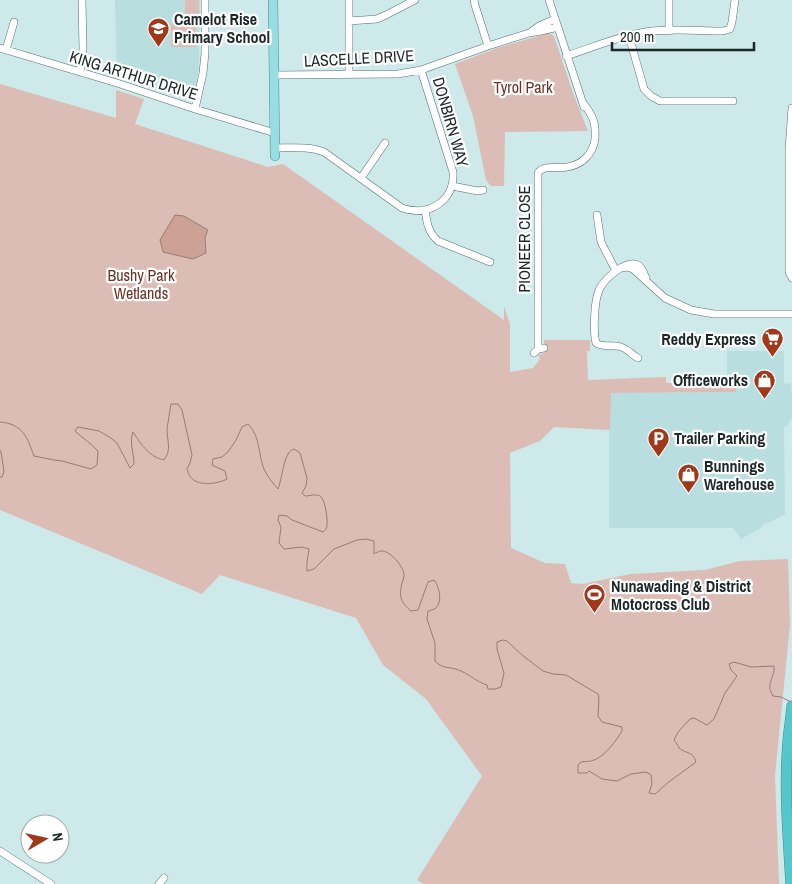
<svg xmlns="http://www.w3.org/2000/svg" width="792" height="884" font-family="'Archivo Narrow',sans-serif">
<rect width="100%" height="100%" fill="#cde9ea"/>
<!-- built -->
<path fill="#b9dee0" d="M115,0H200L199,63L197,81L192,99L188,100L117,77Z
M727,351H784V383L791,384L792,395V417L788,425L784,427L785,514L768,523H764L761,528L741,539L733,528H609V406L610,405V393L735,392V383H727Z"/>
<!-- green -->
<path fill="#dbbdb5" d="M185,0H199V21H185Z
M171,23H196V47H171Z
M549,33L554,36L573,93L588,131L505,132L504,186H491L486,180L473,116L455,64L497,48Z
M0,84L116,118V90L144,99L135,124L268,167L283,164L504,320V306L510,324V372L533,368L540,359L538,355L544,353V340H590V351H587L588,380L666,377V383H736V392L611,393L610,430L554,427L540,441L510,453L511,548L545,563L565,564L571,583L583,584L630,574L705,570L740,561L788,559L790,625L775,775L779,884H424L417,880L482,776L426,699L383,665L356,618L220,575L202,594L0,510Z"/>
<!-- water -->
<path fill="#cda195" stroke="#987c74" d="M175,215L184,216L208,230L205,237L206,253L193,259L163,252L160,240Z"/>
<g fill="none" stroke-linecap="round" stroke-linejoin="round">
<!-- stream -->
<path stroke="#987c74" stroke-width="1" d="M0,422C23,424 27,437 34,456L54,460L62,461L91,469L97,465L98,451C91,443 82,438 75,431L78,427L99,431L111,438L117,443L130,468L134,464C134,454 129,442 133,432C141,444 149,457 164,460C172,449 167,442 167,429C168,421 170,412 171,404H178L182,410L192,455L190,463L187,469C188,471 188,474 190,476C196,487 218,484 227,479L225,471L212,465L213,459L222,457L228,452L236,440L242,427L248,424C262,438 257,457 266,473C269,479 274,484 278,489C282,479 283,462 288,454C289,451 292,450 294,449L300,453L307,478L306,486L302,493L305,496C310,496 317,493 321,497C325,500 328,520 327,525C327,529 325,530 323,532L292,520L287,516L279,515L278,520L281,527L279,543L284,549L302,547L309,549C308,557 306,563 307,571L314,569L334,549L357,540L366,539L374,541V554C375,553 380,551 381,551C390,550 404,567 404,575C404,578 403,580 402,583C399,596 400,602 411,611L418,610L428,582L434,580C439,586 443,601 436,608C435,609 429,611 428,611L427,619L435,643V661C443,670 451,666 461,671C472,676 475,681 487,685L488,689H495L501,687L504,673L497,649V642L503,640L507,641L522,655L543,671L553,674L566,675L598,694L599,698L598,716L602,722L622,727V731C616,741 605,756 594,760C590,762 585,761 581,762L578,765V773H587L589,771L602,779L617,781L631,774L646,772L651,775L652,784L649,793L655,794L670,781L696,762C693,751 686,754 679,748C679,747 675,741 674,740L678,732L690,719L694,718L707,725L714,719L725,693L737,676L731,670L729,664L734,662L751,667L774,666C775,679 765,683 773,696L781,697L791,702
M0,450L1,452L4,471L2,477H0"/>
<defs>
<path id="minor" d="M349,0V74
M474,0L475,5L488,46
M549,0L584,107
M669,0V31
M349,21L377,19L386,15L415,0
M532,31L539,26L555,19
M629,36L644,89L651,96L660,101H733
M0,48L117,83L195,109L275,133
M6,50L14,22
M566,56C591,48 619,36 645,32C670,28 698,31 723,31L730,29L732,22L735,0
M80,72L83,50L82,0
M274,75L398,74L421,70L488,46L529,33L541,31L558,27
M792,108L789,149V272L792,278
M195,109L203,73L205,53V0
M275,148C291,148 309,146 324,152L402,208C429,217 455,201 453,172L421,70
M361,178L385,143
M452,186L478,191L483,190
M425,210C427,223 428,232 438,241L490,262
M597,215L601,242L616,271
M621,268L628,267L633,269L665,298L691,310L714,314H792
M538,349V173C544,164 557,169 567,167C582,165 593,154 595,139C596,122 593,116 583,103
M534,353L538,349L544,348
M638,358C632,355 628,349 621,347C612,344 603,348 596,343C593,331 594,299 600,288C605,279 626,259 638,265C642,267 644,274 646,278
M0,851L51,884
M159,884L164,878"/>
<path id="major" d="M273,0L275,156"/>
<path id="highway" d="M791,884C788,836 784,788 788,741C789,729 791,718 792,706"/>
</defs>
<!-- minor casing -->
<use href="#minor" stroke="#566f70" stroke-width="8"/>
<!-- major casing -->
<use href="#major" stroke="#408f93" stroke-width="10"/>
<!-- highway casing -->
<use href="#highway" stroke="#408f93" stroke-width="11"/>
<!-- minor -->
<use href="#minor" stroke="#fff" stroke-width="7"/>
<!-- major -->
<use href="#major" stroke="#98dde1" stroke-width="9"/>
<!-- highway -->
<use href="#highway" stroke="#54c7cd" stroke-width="10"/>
</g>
<!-- icons -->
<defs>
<symbol id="school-pin" viewBox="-11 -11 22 30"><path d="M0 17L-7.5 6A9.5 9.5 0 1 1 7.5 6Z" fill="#a0381c" stroke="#fff"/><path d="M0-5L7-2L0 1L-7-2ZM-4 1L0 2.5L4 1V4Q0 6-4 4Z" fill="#fff"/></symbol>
<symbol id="supermarket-pin" viewBox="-11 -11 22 30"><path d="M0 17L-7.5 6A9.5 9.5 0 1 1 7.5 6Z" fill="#a0381c" stroke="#fff"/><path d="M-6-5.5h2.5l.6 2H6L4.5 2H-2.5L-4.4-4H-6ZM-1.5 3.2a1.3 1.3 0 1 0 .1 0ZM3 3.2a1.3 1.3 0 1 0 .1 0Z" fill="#fff"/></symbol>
<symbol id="shop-pin" viewBox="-11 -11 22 30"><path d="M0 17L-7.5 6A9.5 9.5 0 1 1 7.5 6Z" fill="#a0381c" stroke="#fff"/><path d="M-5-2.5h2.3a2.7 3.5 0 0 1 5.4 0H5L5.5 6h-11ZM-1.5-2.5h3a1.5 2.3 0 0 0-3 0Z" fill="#fff"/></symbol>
<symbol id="parking-pin" viewBox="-11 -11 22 30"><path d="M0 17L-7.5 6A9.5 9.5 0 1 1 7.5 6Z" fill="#a0381c" stroke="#fff"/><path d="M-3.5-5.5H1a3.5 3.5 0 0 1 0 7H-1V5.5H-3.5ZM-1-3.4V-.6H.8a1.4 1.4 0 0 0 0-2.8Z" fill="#fff"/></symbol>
<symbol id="stadium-pin" viewBox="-11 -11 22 30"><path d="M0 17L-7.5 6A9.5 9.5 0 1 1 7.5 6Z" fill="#a0381c" stroke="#fff"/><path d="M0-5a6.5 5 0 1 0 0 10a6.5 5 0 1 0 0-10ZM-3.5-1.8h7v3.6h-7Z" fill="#fff"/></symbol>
</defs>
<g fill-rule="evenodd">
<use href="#school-pin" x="146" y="16" width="25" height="34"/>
<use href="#supermarket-pin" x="760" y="326" width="25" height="34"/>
<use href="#shop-pin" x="752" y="368" width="25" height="34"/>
<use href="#parking-pin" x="646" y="426" width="25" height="34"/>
<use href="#shop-pin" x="676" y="462" width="25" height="34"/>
<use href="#stadium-pin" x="582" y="582" width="25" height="34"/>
</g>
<g text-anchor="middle" stroke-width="4.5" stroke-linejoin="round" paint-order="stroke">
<!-- poi labels -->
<g font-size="16" font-weight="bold" fill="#1c2727" stroke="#fff" text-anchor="start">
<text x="174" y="25">Camelot Rise<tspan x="174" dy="18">Primary School</tspan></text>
<text x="756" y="345" text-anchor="end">Reddy Express</text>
<text x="748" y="386" text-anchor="end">Officeworks</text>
<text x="674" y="444">Trailer Parking</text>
<text x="704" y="472">Bunnings<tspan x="704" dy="18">Warehouse</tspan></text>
<text x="611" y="592">Nunawading &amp; District<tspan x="611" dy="18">Motocross Club</tspan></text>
</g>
<!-- street labels -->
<g font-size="16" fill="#1c2727" stroke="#fff">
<text transform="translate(359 58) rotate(-3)" y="6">LASCELLE DRIVE</text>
<text transform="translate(134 75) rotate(17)" y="6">KING ARTHUR DRIVE</text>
<text transform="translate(451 122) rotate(74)" y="6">DONBIRN WAY</text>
<text transform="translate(524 239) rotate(-90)" y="6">PIONEER CLOSE</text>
</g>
<!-- park labels -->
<g font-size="16" fill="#6b3224" stroke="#fff">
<text x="523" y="93">Tyrol Park</text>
<text x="141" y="281">Bushy Park<tspan x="141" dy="18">Wetlands</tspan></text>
</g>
</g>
<!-- north arrow -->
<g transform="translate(45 839) rotate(81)"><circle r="24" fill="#ffffff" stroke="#a4a9a9"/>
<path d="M0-4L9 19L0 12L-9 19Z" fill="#a0381c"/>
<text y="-8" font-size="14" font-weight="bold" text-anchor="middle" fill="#1c2727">N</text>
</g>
<!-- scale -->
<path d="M612 42v8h142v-8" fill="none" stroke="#1c2727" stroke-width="2.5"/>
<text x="620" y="42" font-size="15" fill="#1c2727" stroke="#ffffff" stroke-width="4" paint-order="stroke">200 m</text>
</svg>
